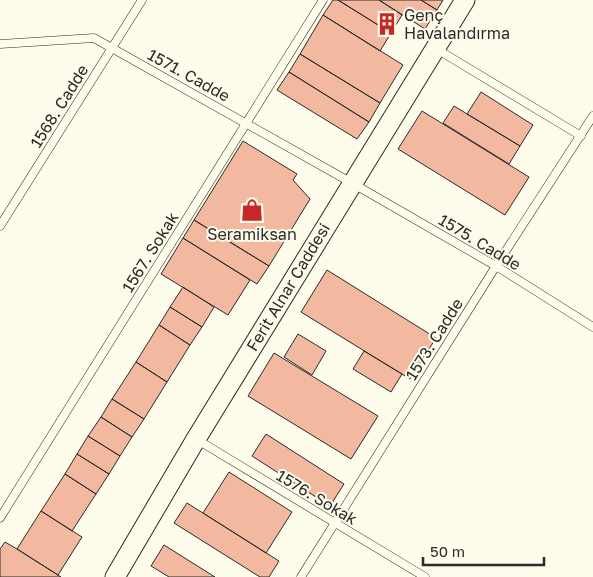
<svg xmlns="http://www.w3.org/2000/svg" width="593" height="577" font-family="'Golos Text',sans-serif">
<rect width="100%" height="100%" fill="#fdfbea"/>
<!-- building -->
<path fill="#f2b8a0" stroke="#2b2b2b" d="M333,0H338L391,33L380,51L323,15Z
M338,0H379L402,15L391,33Z
M379,0H421L437,10L425,29Z
M421,0H443L437,10Z
M323,15L403,65L380,103L300,54Z
M300,54L380,103L369,122L289,72Z
M289,72L369,122L357,139L277,90Z
M481,92L533,125L520,146L467,114Z
M454,106L520,146L509,164L443,123Z
M422,111L529,177L505,215L398,149Z
M243,141L297,174L293,180L310,199L269,266L194,220Z
M194,220L269,266L257,284L183,238Z
M183,238L250,280L228,315L161,274Z
M327,270L436,338L410,379L301,312Z
M183,287L214,307L202,327L170,307Z
M170,307L202,327L190,345L159,325Z
M159,325L190,345L167,382L136,362Z
M298,334L326,351L312,375L284,357Z
M364,351L402,374L391,392L353,369Z
M274,353L378,416L351,459L248,396Z
M136,362L167,382L144,419L112,399Z
M112,399L144,419L132,437L101,417Z
M101,417L132,437L120,456L88,436Z
M266,434L344,484L330,506L252,456Z
M88,436L120,456L109,474L77,454Z
M77,454L109,474L96,494L65,474Z
M229,472L292,512L266,553L203,513Z
M65,474L96,494L72,531L41,511Z
M187,503L279,561L269,577H260L174,523Z
M41,511L82,537L58,575L17,549Z
M5,542L17,549L61,577H0V549Z
M164,545L215,577H169L151,566Z"/>
<g fill="none" stroke-linecap="round" stroke-linejoin="round">
<defs>
<path id="service" d="M0,44L94,38L352,183L496,266L593,327
M435,48L581,136
M0,226L142,0
M196,439L425,577
M0,518L323,0
M301,577L496,266L593,116"/>
<path id="tertiary" d="M115,577L196,439L465,0"/>
</defs>
<!-- service casing -->
<use href="#service" stroke="#2b2b2b" stroke-width="9"/>
<!-- tertiary casing -->
<use href="#tertiary" stroke="#2b2b2b" stroke-width="21"/>
<!-- service -->
<use href="#service" stroke="#fdfbea" stroke-width="8"/>
<!-- tertiary -->
<use href="#tertiary" stroke="#fdfbea" stroke-width="19"/>
</g>
<!-- icons -->
<defs>
<symbol id="building-bare" viewBox="-9 -9 18 18"><path d="M-4-6H4V6H1V3H-1V6H-4ZM-2.5-4.3h1.7v1.8h-1.7ZM.8-4.3h1.7v1.8H.8ZM-2.5-1h1.7V.8h-1.7ZM.8-1h1.7V.8H.8Z" fill="#c62828" stroke="#fdfbea" stroke-width="2.5" paint-order="stroke"/></symbol>
<symbol id="shop-bare" viewBox="-9 -9 18 18"><path d="M-5-2.5h2.3a2.7 3.5 0 0 1 5.4 0H5L5.5 6h-11ZM-1.5-2.5h3a1.5 2.3 0 0 0-3 0Z" fill="#c62828" stroke="#fdfbea" stroke-width="2.5" paint-order="stroke"/></symbol>
</defs>
<g fill-rule="evenodd">
<use href="#building-bare" x="371" y="8" width="32" height="32"/>
<use href="#shop-bare" x="236" y="194" width="32" height="32"/>
</g>
<g text-anchor="middle" stroke-width="4" stroke-linejoin="round" paint-order="stroke">
<!-- poi labels -->
<g font-size="16" fill="#2b2b2b" stroke="#fdfbea" text-anchor="start">
<text x="404" y="21">Genç<tspan x="404" dy="18">Havalandırma</tspan></text>
<text x="252" y="240" text-anchor="middle">Seramiksan</text>
</g>
<!-- street labels -->
<g font-size="16" fill="#2b2b2b" stroke="#fdfbea">
<text transform="translate(189 75) rotate(29)" y="6">1571. Cadde</text>
<text transform="translate(59 106) rotate(-58)" y="6">1568. Cadde</text>
<text transform="translate(480 242) rotate(31)" y="6">1575. Cadde</text>
<text transform="translate(150 252) rotate(-58)" y="6">1567. Sokak</text>
<text transform="translate(288 287) rotate(-59)" y="6">Ferit Alnar Caddesi</text>
<text transform="translate(434 339) rotate(-58)" y="6">1573. Cadde</text>
<text transform="translate(317 497) rotate(31)" y="6">1576. Sokak</text>
</g>
</g>
<!-- scale -->
<path d="M423 557v8h121v-8" fill="none" stroke="#2b2b2b" stroke-width="2.5"/>
<text x="430" y="557" font-size="15" fill="#2b2b2b" stroke="#fdfbea" stroke-width="4" paint-order="stroke">50 m</text>
</svg>
